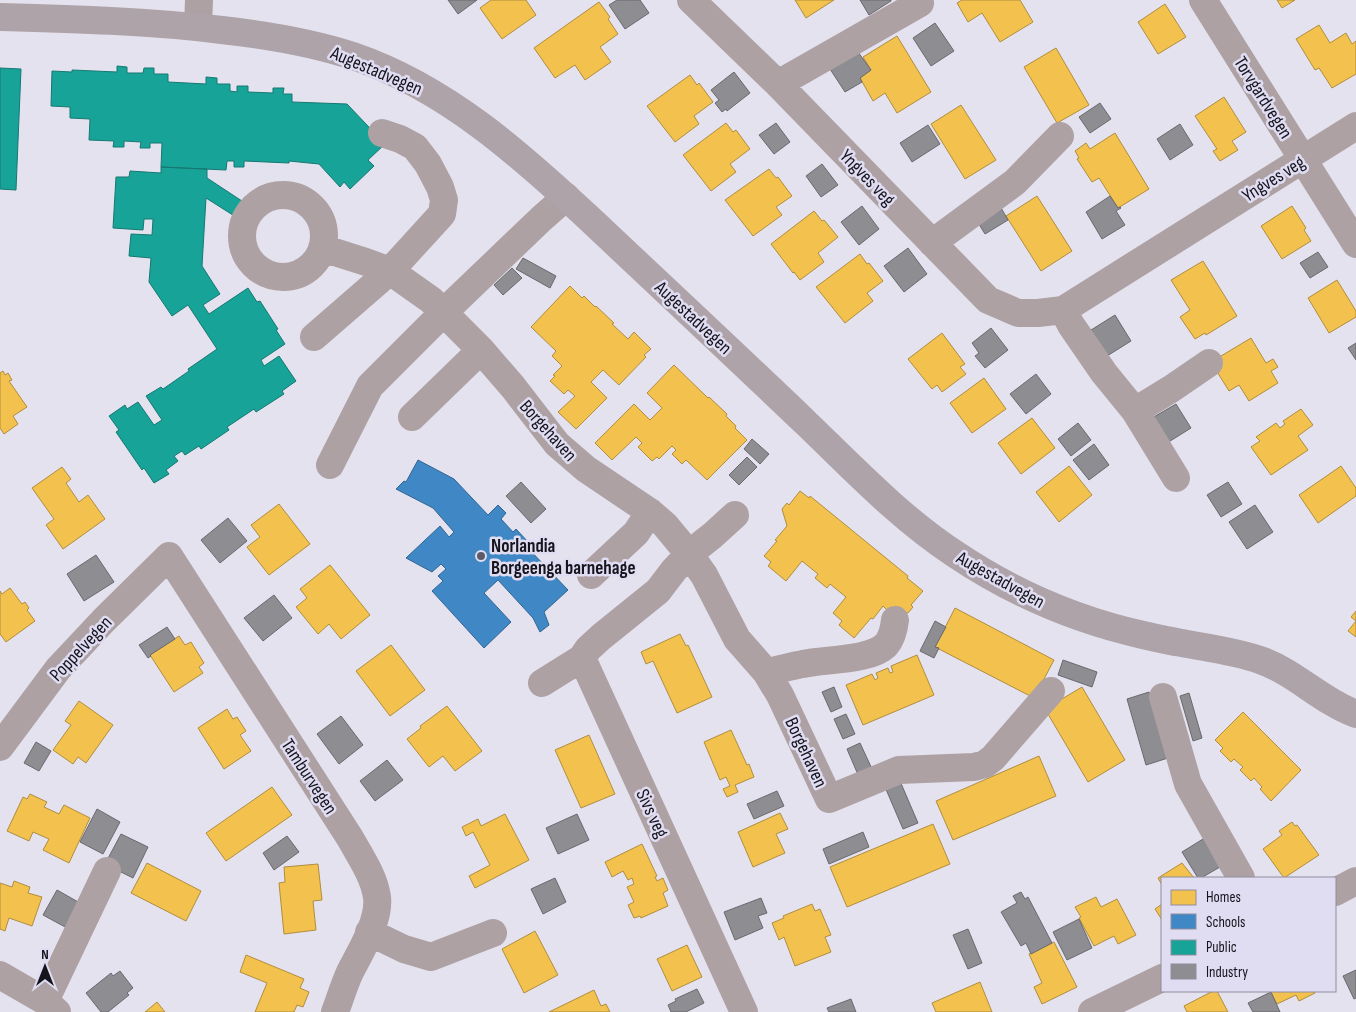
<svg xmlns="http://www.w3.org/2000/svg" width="1356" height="1012" font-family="'Sofia Sans Condensed',sans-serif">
<rect width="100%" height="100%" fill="#e4e2ee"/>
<!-- homes -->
<path fill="#f2c14e" stroke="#b08d3f" d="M491,0H526L536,15L502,39L480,8Z
M795,0H834L806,18Z
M962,0H1020L1033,22L1000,42L982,13L968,22L957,3Z
M1277,0H1295L1282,8Z
M599,2L610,17L608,19L618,34L600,47L611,62L585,80L575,65L555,78L534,48Z
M1165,4L1186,37L1158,54L1138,22Z
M1319,25L1330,43L1346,33L1352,44L1356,41V74L1332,88L1319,68L1315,70L1296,39Z
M897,36L931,92L897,113L885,93L873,101L860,78L871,70L863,57Z
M1056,48L1089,105L1057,123L1024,67Z
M690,75L697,85L699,83L713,102L694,116L699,124L675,142L647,106Z
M1224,97L1246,132L1232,141L1238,150L1220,161L1213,151L1217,149L1195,116Z
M961,105L996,160L965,179L931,124Z
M726,123L733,132L736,130L750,149L730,164L736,172L711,191L683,155Z
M1115,133L1149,189L1118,208L1099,178L1092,182L1077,159L1079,158L1075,151L1086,143L1090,149Z
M769,169L776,178L778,177L792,196L776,207L782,215L753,236L725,200Z
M1037,196L1072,251L1041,271L1006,216Z
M1292,206L1306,228L1304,230L1311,241L1282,259L1261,226Z
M814,211L822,221L824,220L838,237L818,253L824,262L800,280L794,272L793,273L771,244Z
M860,254L867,264L869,263L883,281L867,293L873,301L845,323L816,287Z
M1203,261L1237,316L1206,335L1205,333L1195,339L1180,317L1190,310L1171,280Z
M1337,280L1356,311V317L1329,333L1308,298Z
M570,286L582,298L584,296L595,307L596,306L614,323L612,324L628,339L634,332L651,349L644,355L646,357L619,385L603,370L591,382L607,398L576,429L558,412L575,396L568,390L564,394L550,381L555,376L553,375L562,366L552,356L556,351L531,327Z
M942,333L965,364L960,367L966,374L942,392L937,385L932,389L908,359Z
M1251,338L1266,363L1273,359L1278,367L1271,371L1278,383L1249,401L1239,385L1229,391L1211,362Z
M674,365L708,398L709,397L727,414L726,416L736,426L735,428L747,440L707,480L686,460L682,464L672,454L676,450L672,446L659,459L657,457L652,461L638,447L642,443L636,437L612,460L595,443L634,404L650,420L662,408L647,393Z
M3,371L5,375L8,373L12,380L9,381L27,407L13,416L18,424L4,434L0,428V373Z
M984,378L1006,409L972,433L950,403Z
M1301,409L1313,425L1298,436L1308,450L1271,475L1251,447L1260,441L1256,437L1276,423L1280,428L1285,424L1283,421Z
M1032,418L1055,448L1021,474L998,443Z
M1069,466L1092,495L1059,522L1036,492Z
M1341,466L1356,488V496L1318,523L1299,495Z
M62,467L71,479L66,483L79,502L88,495L105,519L63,549L46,525L54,519L32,488Z
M800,491L809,498L810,496L908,576L907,578L923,591L911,605L913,607L908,613L888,611L883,606L873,619L871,618L854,638L839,625L842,621L833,613L846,597L830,584L827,588L815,578L818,574L802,561L786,581L768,566L771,562L764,556L777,541L775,540L787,526L782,509L787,503L789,505Z
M279,504L310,544L269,575L247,547L260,537L251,525Z
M330,565L370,615L341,639L329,624L318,634L296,607L307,598L300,589Z
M10,588L22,604L25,602L29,608L27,610L35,621L6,642L0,634V591L2,594Z
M955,608L1054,660L1034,698L935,647Z
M1356,611V637L1348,631L1356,621L1351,617Z
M680,634L686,646L688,645L712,697L677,713L653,661L646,664L641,652Z
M179,636L185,645L191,642L204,663L199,667L203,673L174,692L150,655Z
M391,645L425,690L390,716L356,671Z
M917,655L934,695L863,725L846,685L872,674L875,680L878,678L876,673L888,668L890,673L893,672L891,666Z
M1082,687L1125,760L1088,782L1045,709Z
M79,701L113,725L86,763L78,757L73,764L53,750L71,725L65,721Z
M447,706L482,751L455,771L443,756L429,767L407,739L421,728L420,726Z
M227,709L233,719L237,717L246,731L240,735L251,751L224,769L198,728Z
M1243,712L1301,770L1271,801L1260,789L1262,787L1254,778L1251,781L1240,770L1243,767L1234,759L1231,762L1220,751L1223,748L1215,740Z
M731,730L747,765L749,764L754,777L735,785L738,792L727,797L723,789L730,786L726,777L720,780L704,742Z
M589,735L615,794L581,808L555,750Z
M1039,756L1056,796L953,840L936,801Z
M272,787L292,815L226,861L206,833Z
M30,794L47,802L44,807L59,814L64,805L90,818L69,863L43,850L49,839L33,832L29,841L7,831L23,797L27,799Z
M780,813L788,829L776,834L785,853L753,867L738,832Z
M505,814L529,860L475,888L469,876L490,865L473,832L466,836L462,827L478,819L481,826Z
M1292,822L1295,826L1297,825L1319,855L1284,878L1263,849L1282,835L1279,831Z
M933,824L950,864L847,907L830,867Z
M642,844L657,876L655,877L657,881L663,878L668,890L663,893L668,906L641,918L640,916L634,918L628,905L634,902L627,887L634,884L632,878L628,880L623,871L612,877L605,862Z
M147,863L201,891L186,921L131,893Z
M1182,863L1194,878H1162V885L1158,878Z
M318,864L322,900L313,901L316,930L284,934L279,883L285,882L284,867Z
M14,881L30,887L28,893L42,897L32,926L9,918L5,931L0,929V883L12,887Z
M1096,897L1101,907L1117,899L1136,935L1118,944L1114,936L1094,946L1079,918L1081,917L1075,907Z
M812,904L815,911L820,909L831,935L825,937L831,952L795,966L784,937L779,940L772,923L784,918L783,916Z
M1162,904V920L1155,909Z
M535,931L558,975L524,993L502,949Z
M1054,942L1077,987L1042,1004L1034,987L1042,983L1029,954Z
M687,945L702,977L672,991L657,959Z
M246,955L304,979L300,988L309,992L303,1007L297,1005L294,1012H255L267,983L240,972Z
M980,982L992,1012H936L932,1003Z
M594,990L601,1006L606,1004L610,1012H549Z
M1213,991H1217L1228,1012H1187L1184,1006Z
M1270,991H1314L1315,993L1299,1001L1296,995L1277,1004Z
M157,1002L165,1012H145Z"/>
<!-- schools -->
<path fill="#3f88c5" stroke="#326592" d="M418,460L454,479L488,515L498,505L506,513L501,519L513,532L516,529L529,543L526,546L568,590L544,612L549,625L540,632L533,618L498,580L484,593L511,622L484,648L432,591L443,581L438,576L446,569L441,564L432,572L406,558L440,526L449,537L454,532L433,508L396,489L404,481L406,482Z"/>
<!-- public -->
<path fill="#17a398" stroke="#167873" d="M117,66L127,67V73H143L144,68H154V74H168V82L206,84V77L217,78V84H230V91L237,92V86H248V92L273,93V88H284L283,94H292V102L347,104L385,144L368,160L374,166L350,189L344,182L340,187L319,164L289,161V163L244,161V167H234V161H227L226,170L161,167L162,143H150V148H140L141,142L124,141V147H113L114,141L89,140L90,119L70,118V107L51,106L52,71L72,72V70L117,72Z
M0,68L21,69L16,190L0,189Z
M161,167L207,169V178L245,203L236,217L206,198L202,266L220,294L203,305L209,314L248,288L257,302L260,301L278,329L276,330L285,344L261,360L264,366L279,356L296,381L282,391L284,394L256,412L254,409L227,427L229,430L201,449L199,446L185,455L182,451L174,456L178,461L166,470L169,474L154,483L144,468L142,470L116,432L119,430L109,416L125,405L127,409L138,402L154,425L162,420L146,396L161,387L163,389L189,371L188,369L217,349L188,305L172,316L149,282L151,258L129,256L131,234L152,235L153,219H144L143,230L113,228L116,177H129L130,171L161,173Z"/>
<!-- industry -->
<path fill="#8d8d92" stroke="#69696f" d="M448,0H477L458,14Z
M617,0H640L649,13L625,29L609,5Z
M860,0H891V1L869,15Z
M935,23L954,51L931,66L913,38Z
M858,52L871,70L860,78L862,82L845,92L830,69Z
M734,72L750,93L727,111L726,109L722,112L715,103L719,100L711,90Z
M1100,103L1111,119L1090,133L1079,117Z
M776,123L790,142L774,154L759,135Z
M1180,124L1193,145L1170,160L1157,139Z
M928,125L940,144L912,162L900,143Z
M822,164L838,185L821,197L806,176Z
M1110,196L1118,208L1120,207L1121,208L1116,211L1125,225L1102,239L1086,212Z
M862,206L879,229L859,245L841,222Z
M1000,206L1008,220L985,234L977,221Z
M908,248L927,274L904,292L884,266Z
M1318,252L1328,267L1310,278L1300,263Z
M523,258L556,276L550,288L516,269Z
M512,268L522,278L503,295L494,285Z
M1115,315L1131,341L1107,356L1091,330Z
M991,328L1008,350L985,368L975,356L979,353L972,343Z
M1356,343V360L1348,348Z
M1036,374L1051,394L1026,414L1010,394Z
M1176,404L1191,428L1167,443L1152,418Z
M1078,423L1091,440L1071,456L1058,439Z
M752,439L769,454L760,464L744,449Z
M1094,444L1109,465L1089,480L1073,460Z
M747,457L757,467L739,485L729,475Z
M521,482L546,509L531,523L506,496Z
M1228,482L1242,504L1221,517L1207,495Z
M1255,505L1273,532L1247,549L1229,522Z
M228,518L247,541L220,563L201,540Z
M96,555L114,582L84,601L67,574Z
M274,595L292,618L263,641L244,618Z
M935,621L946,627L935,647L939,648L934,658L920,651Z
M167,627L175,639L150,655L151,656L148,658L139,645Z
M1063,660L1097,672L1092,687L1058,675Z
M834,687L842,707L831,712L822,692Z
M1149,692L1168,758L1146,765L1127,699Z
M1189,693L1202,738L1193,741L1180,696Z
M846,714L855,734L843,739L834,719Z
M341,716L363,745L339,764L317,734Z
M36,742L51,751L39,771L24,763Z
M860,743L873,771L859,777L847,749Z
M387,760L403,780L375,801L360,781Z
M900,781L918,823L903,829L885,787Z
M777,791L784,806L754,819L747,804Z
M97,809L120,822L103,854L80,842Z
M577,814L589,840L558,854L546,828Z
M863,832L869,847L829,864L823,849Z
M121,834L148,847L133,878L105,864Z
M287,836L299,852L274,870L263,853Z
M1203,839L1220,867L1201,878H1198L1182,852Z
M555,878L566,902L543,914L531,889Z
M57,890L80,903L67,928L43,915Z
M1021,892L1025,899L1028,897L1052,943L1031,954L1026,943L1021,946L1001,912L1017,903L1013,896Z
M761,898L767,913L758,916L763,928L735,940L724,912Z
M1079,919L1092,948L1067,960L1053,932Z
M968,929L982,963L968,969L953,935Z
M1356,970V998L1354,999L1343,976Z
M120,971L133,988L127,993L129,995L108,1012H101L86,993L111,973L113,976Z
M697,989L704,1003L686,1012H671L668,1005L676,1001L675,999Z
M1271,992L1280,1012H1253L1248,1003Z
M851,999L856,1012H829L827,1008Z"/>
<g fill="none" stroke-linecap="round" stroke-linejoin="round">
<!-- minor -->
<path stroke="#ada1a3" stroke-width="28" d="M691,0L778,84L988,300L1018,313H1038L1063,310L1356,126
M1203,0L1356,244
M198,27L199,0
M778,84L920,3
M242 236a41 41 0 1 1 82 0a41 41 0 1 1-82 0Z
M932,243L1015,182L1060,136
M322,248L366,262L390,271L431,300L481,350L513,387L557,444L586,469L650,512L665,525L689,554L704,575L737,639L766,672L780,695L829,799L899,770L974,767L985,764L993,758L1051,691
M1063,310L1071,325L1104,373L1135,411L1176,478
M314,337L390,271L442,214L444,200L440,187L428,164L415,147L400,139L382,133
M1135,411L1171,389L1209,363
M412,417L481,350
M330,465L370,386L444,312L541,219L566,197
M591,575L636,533L650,512
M582,658L744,1012
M766,672C778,670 791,666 803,664C825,659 870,661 886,645C892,638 894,629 895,620
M542,683L582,658L588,649L601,637L658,591L674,570L689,554L713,535L735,515
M1163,697L1188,784L1241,878
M0,747L58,669L104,620L169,556L350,838C360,856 374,876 377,897C380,921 360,952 350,972C344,985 340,999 335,1012
M1335,892L1356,881
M369,932L404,949L431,957L493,933
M0,975L45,1001L57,1012
M45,1001L107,871
M1092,1012L1162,978"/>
<!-- major -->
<path stroke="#aea3a8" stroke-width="28" d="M0,17C74,19 148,21 222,30C267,35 310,42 353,56C447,88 522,156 593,222C664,289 736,356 806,423C854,469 900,518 955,554C1013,593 1076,620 1143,635C1156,638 1169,641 1182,643C1208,648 1234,651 1260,660C1295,672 1321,701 1356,714"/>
</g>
<!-- markers -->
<circle fill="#5d5c66" stroke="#e0ddf3" stroke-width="2" cx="481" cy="556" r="5"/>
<g text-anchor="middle" stroke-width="5" stroke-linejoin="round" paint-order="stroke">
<!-- street labels -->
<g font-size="19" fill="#15141c" stroke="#e0ddf3">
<text transform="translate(377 70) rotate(23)" y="7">Augestadvegen</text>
<text transform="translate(1264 97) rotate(58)" y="7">Torvgardvegen</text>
<text transform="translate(868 177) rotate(46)" y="7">Yngves veg</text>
<text transform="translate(1273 178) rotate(-32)" y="7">Yngves veg</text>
<text transform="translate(694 317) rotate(43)" y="7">Augestadvegen</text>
<text transform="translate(549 430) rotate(48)" y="7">Borgehaven</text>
<text transform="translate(1001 579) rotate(29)" y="7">Augestadvegen</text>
<text transform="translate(80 648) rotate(-47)" y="7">Poppelvegen</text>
<text transform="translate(807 752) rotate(65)" y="7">Borgehaven</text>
<text transform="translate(310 776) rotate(57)" y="7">Tamburvegen</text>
<text transform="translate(653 813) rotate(65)" y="7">Sivs veg</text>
</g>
<!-- poi labels -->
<g font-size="19" font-weight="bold" fill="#15141c" stroke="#e0ddf3" text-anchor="start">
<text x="491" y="552">Norlandia<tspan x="491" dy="22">Borgeenga barnehage</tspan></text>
</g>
</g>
<!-- legend -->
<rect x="1161" y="877" width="175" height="115" fill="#e0ddf3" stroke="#8f8d9d"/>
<rect x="1171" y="890" width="25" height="15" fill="#f2c14e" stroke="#8f8d9d"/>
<text x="1206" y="902" font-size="15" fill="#15141c">Homes</text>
<rect x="1171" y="914" width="25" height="15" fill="#3f88c5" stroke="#8f8d9d"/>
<text x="1206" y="927" font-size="15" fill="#15141c">Schools</text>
<rect x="1171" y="940" width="25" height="15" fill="#17a398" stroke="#8f8d9d"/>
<text x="1206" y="952" font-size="15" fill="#15141c">Public</text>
<rect x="1171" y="964" width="25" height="15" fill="#8d8d92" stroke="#8f8d9d"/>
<text x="1206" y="977" font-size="15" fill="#15141c">Industry</text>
<!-- north arrow -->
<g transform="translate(45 967)" stroke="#e0ddf3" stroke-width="4" paint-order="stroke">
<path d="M0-4L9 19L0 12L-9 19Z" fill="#15141c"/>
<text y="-8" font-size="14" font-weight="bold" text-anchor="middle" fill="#15141c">N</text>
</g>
</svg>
